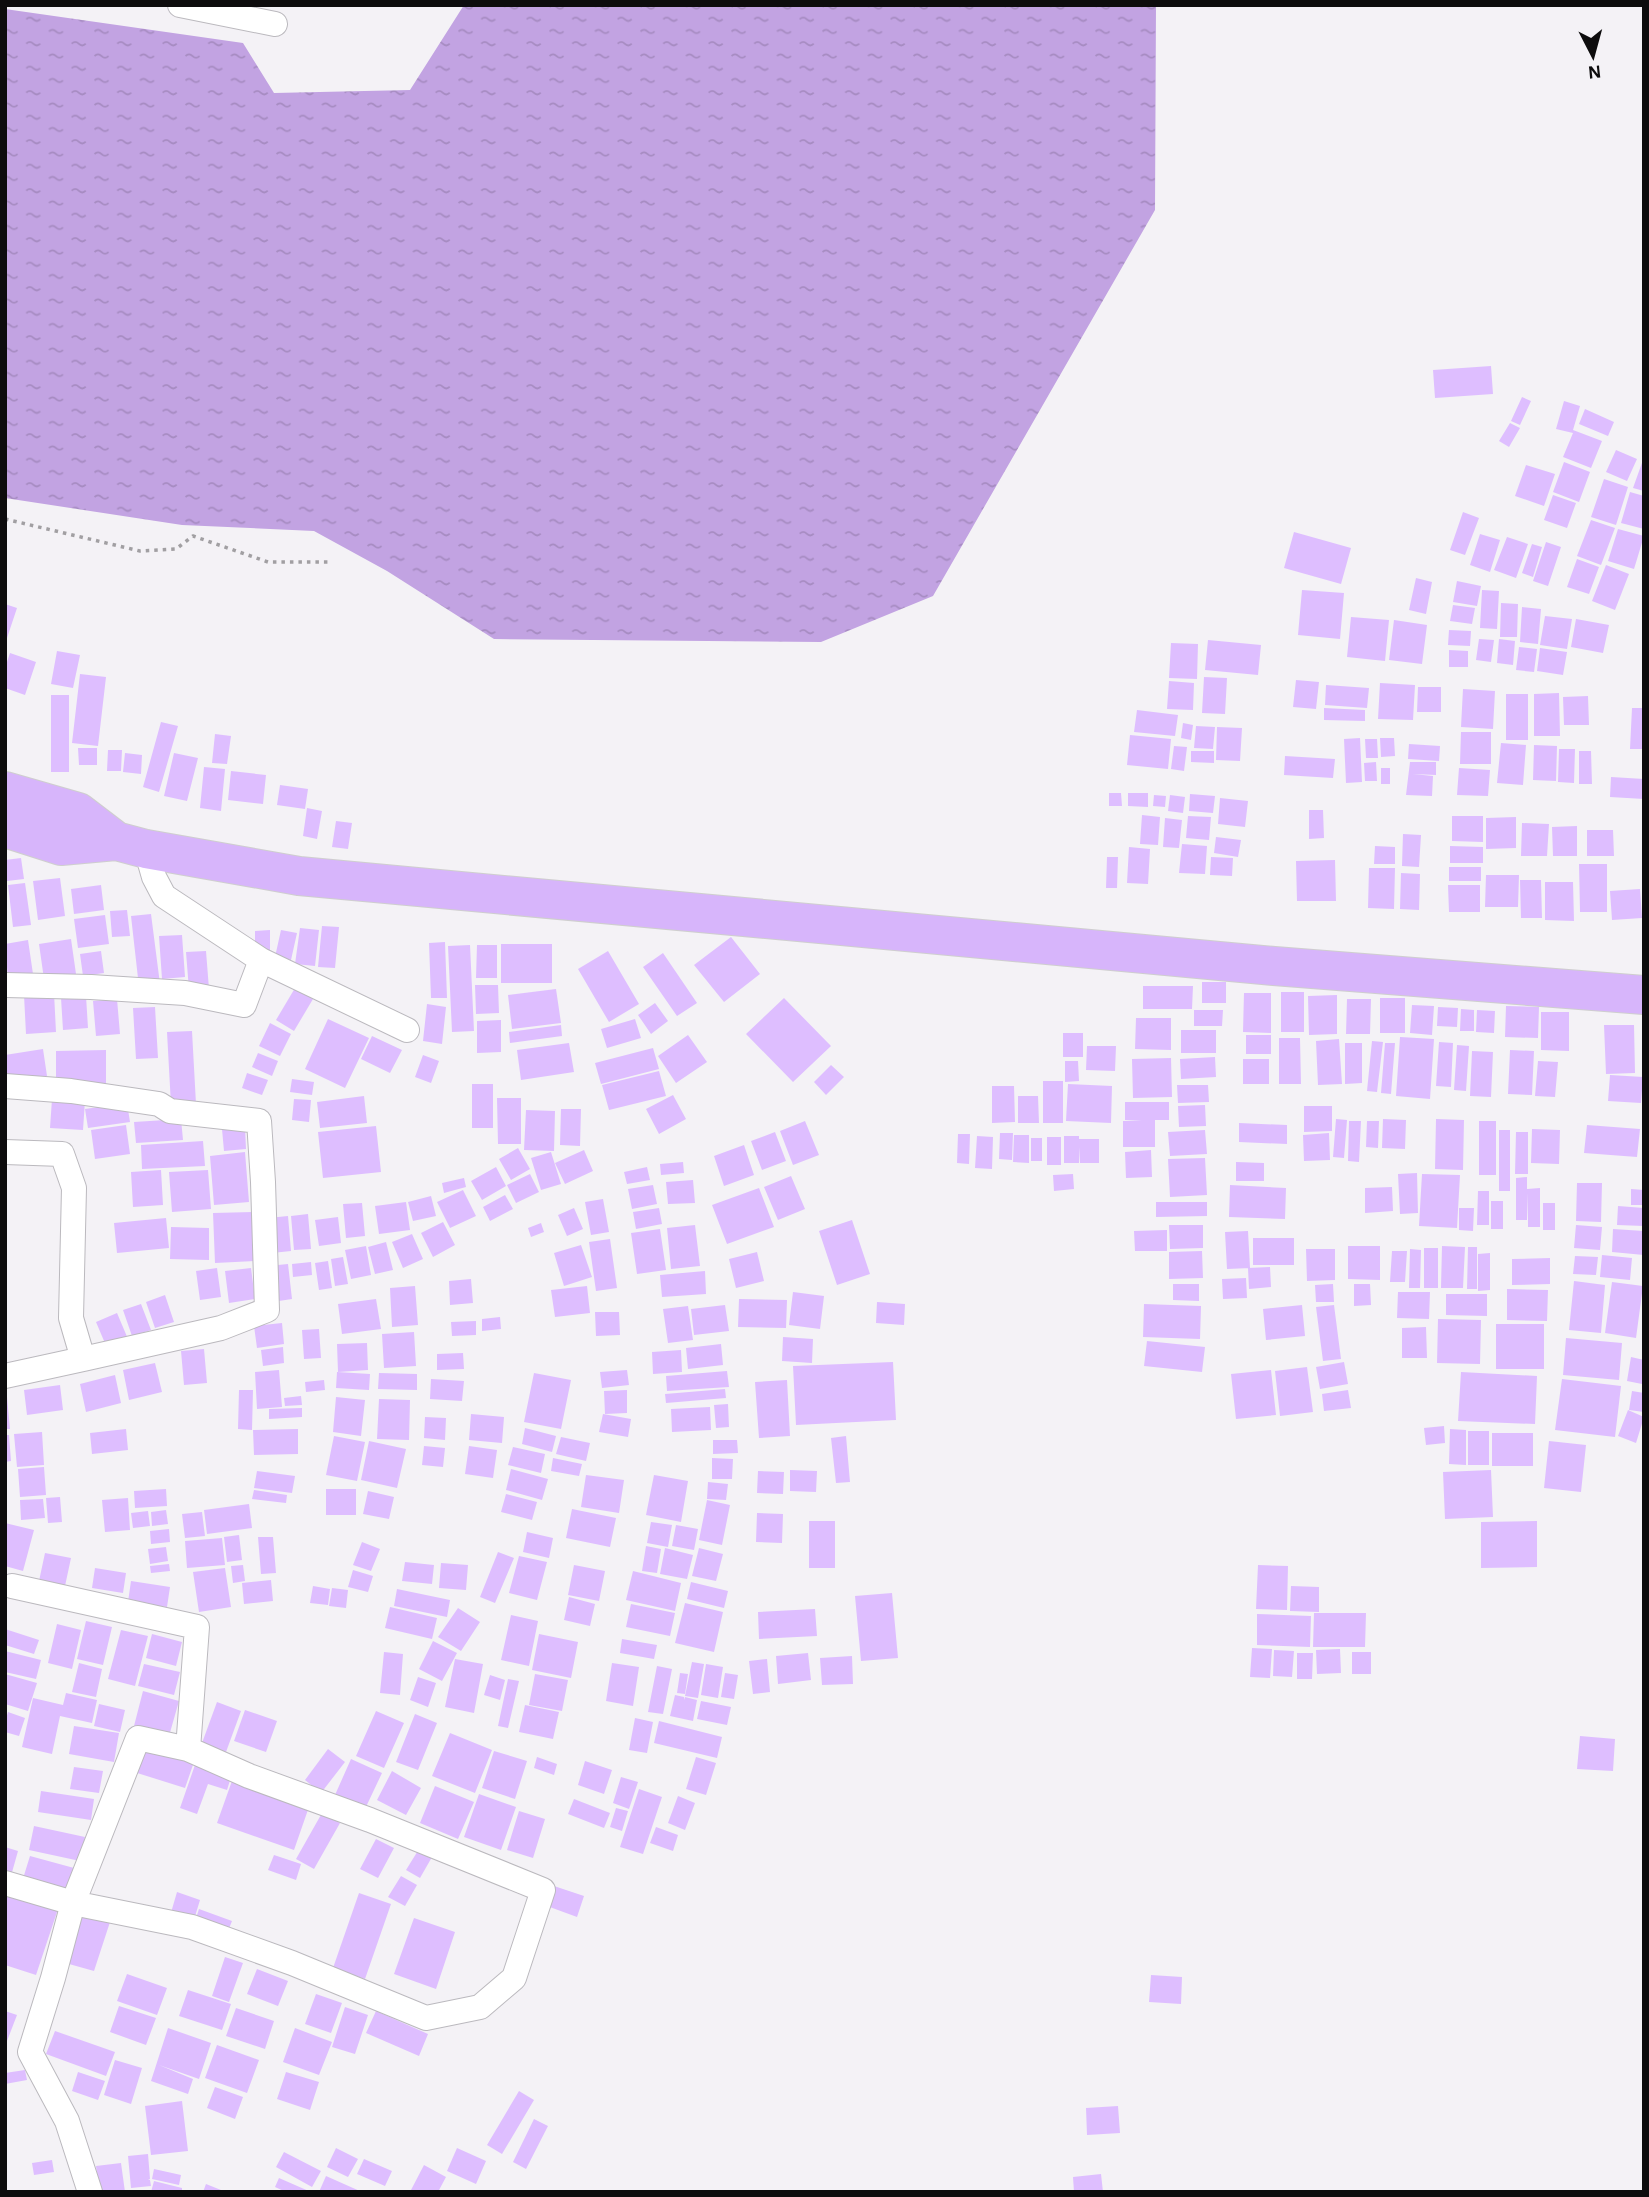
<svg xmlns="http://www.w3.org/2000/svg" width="1649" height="2197" font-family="'Alegreya Sans',sans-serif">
<defs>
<pattern id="water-ripples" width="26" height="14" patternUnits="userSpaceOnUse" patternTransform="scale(1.75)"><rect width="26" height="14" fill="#c2a3e2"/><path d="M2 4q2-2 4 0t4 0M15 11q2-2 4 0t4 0" fill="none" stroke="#a68bc1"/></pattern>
</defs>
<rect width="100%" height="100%" fill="#f4f2f6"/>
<!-- water -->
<path fill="url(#water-ripples)" d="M464,5H1156L1155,210L933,596L821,642L494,639L387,571L314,531L182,525L5,498V9L243,43L274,93L410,90Z"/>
<!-- building -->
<path fill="#debeff" d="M1491,366L1493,394L1435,398L1433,370Z
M1522,397L1531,401L1520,425L1511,421Z
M1564,401L1580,406L1573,430L1602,441L1591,468L1563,457L1573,433L1556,429Z
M1585,409L1614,422L1608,436L1579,424Z
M1510,423L1520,428L1509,447L1499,441Z
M1616,450L1637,459L1627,481L1606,472Z
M1643,460H1644V491L1633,488Z
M1564,462L1590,472L1579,502L1553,492Z
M1526,465L1555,474L1544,506L1515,496Z
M1604,479L1628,487L1616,525L1591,517Z
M1630,492L1644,496V529L1621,523Z
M1553,495L1576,503L1567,528L1544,520Z
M1463,512L1479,518L1465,555L1450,550Z
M1591,520L1615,528L1601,565L1577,556Z
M1618,529L1644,536L1634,569L1608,561Z
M1294,532L1351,548L1341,584L1284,568Z
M1480,534L1500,540L1490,572L1470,565Z
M1507,537L1528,544L1516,578L1494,570Z
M1546,542L1561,547L1548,586L1533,581Z
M1532,544L1542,547L1533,577L1522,573Z
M1577,559L1599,567L1589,594L1567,587Z
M1606,565L1629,574L1615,610L1592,601Z
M1416,578L1432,582L1426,614L1409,610Z
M1457,581L1481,586L1477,606L1453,602Z
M1302,590L1344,593L1340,639L1298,635Z
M1482,590L1499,591L1497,629L1480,628Z
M1501,603L1518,604L1517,637H1500Z
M5,604L17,608L6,641H5Z
M1453,605L1475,608L1472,624L1450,621Z
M1522,607L1541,609L1538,644L1520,642Z
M1545,616L1572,619L1567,649L1540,645Z
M1351,617L1389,620L1385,661L1347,657Z
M1576,619L1609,625L1603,653L1571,647Z
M1394,620L1427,625L1422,664L1389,660Z
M1449,630L1471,631L1470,646L1448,645Z
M1479,639L1494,640L1491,662L1476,660Z
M1499,639L1515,641L1513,665L1497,663Z
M1208,640L1261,645L1258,675L1205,670Z
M1171,643L1198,644L1197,679L1169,678Z
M1519,647L1537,649L1534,672L1516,670Z
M1540,648L1567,652L1563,675L1537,671Z
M1449,650L1468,651V667H1449Z
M57,651L80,655L73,688L51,684Z
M10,653L36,662L25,695L5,688V668Z
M80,674L106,677L98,746L72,743Z
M1204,677L1227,678L1225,714L1202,713Z
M1296,680L1319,682L1316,709L1293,707Z
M1169,681L1194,683L1193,710L1167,709Z
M1380,683L1415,685L1413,720L1378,719Z
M1326,685L1369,688L1367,708L1325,705Z
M1418,687H1441V712H1417Z
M1463,689L1495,691L1493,729L1461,727Z
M1559,693L1560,736H1534V694Z
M1506,694H1528V740H1506Z
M51,695H69V772H51Z
M1588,696L1589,725H1564L1563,697Z
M1324,708L1365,710V721L1324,720Z
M1632,708H1644V749H1630Z
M1137,710L1178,715L1175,736L1134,732Z
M161,722L178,726L159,792L143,787Z
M1183,723L1193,725L1191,740L1181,738Z
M1196,726L1215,727L1213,749L1194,748Z
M1217,727L1242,728L1240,761L1216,760Z
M1461,732H1491V764H1460Z
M215,734L231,736L227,764L212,763Z
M1130,735L1171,739L1168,769L1127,765Z
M1360,738L1362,782L1346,783L1344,739Z
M1380,738H1394L1395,756L1381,757Z
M1365,739H1377L1378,758H1366Z
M1501,743L1526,745L1523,785L1497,783Z
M1409,744L1440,746L1439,761L1408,759Z
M1534,745L1557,746L1556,781L1533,780Z
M1174,746L1187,747L1184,771L1171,769Z
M78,748H97V765H79Z
M1559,749H1575L1574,783L1558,782Z
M108,750H122L121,771H107Z
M1191,751H1214V763L1191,762Z
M1579,751H1591L1592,784H1579Z
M125,753L142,755L141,774L123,772Z
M174,753L198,758L187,801L164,796Z
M1285,756L1335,759L1333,778L1284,775Z
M1376,762L1377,781H1365L1364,763Z
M1410,762H1436V775L1413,774L1433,776L1432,796L1406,795Z
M204,767L225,769L221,811L200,808Z
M1381,768H1390V784H1381Z
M1459,768L1490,770L1488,796L1457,795Z
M231,771L266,775L263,804L228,800Z
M1611,777L1644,779V799L1610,797Z
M280,785L308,789L305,809L277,805Z
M1109,793H1121L1122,806H1109Z
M1128,793H1148V807L1128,806Z
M1190,794L1215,796L1213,813L1189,811Z
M1154,795L1166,796L1165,807L1153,806Z
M1170,795L1185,797L1183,813L1168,811Z
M1220,798L1248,801L1245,827L1218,824Z
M307,808L322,811L317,839L303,836Z
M1309,810H1323L1324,838L1309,839Z
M1142,815L1160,817L1158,845L1140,844Z
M1188,816L1211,817L1209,840L1186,838Z
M1452,816H1483V842L1452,841Z
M1516,817V848L1486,849V818Z
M1165,818L1182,820L1179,848L1163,847Z
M336,821L352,823L348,849L332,847Z
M1522,823L1549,824L1547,856H1521Z
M1577,826V856H1553L1552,827Z
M1587,830H1613L1614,856H1587Z
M1403,834L1421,835L1419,867L1402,866Z
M1216,837L1241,840L1238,857L1214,853Z
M1182,844L1207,846L1205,874L1179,873Z
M1375,846L1395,847V864H1374Z
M1450,846L1483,847V863H1450Z
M1129,847L1150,849L1148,884L1127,883Z
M1107,857H1118L1117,888H1106Z
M1211,857L1233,858L1232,876L1210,875Z
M21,858L24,879L7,881L5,860Z
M1335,860L1336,901H1297L1296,861Z
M1579,864H1607V912H1580Z
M1449,867H1481V881H1449Z
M1369,868H1395L1394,909L1368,908Z
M1401,873L1420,874L1419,910L1400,909Z
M1486,875H1519L1518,907H1485Z
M60,878L65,916L38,920L33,881Z
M1520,880H1541L1542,918H1521Z
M1545,882H1573L1574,921L1545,920Z
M25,883L31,925L13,927L8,885Z
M101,885L104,910L74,914L71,889Z
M1448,885H1480V912H1449Z
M1640,889L1642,918L1612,920L1610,891Z
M127,910L130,936L112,937L110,911Z
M151,914L160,984L139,987L131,916Z
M105,915L109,944L78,948L74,919Z
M322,926L339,927L335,968L318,967Z
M300,928L319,930L315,966L295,964Z
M270,930V951H255V931Z
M281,930L297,933L291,960L275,957Z
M182,935L185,977L162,979L159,936Z
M731,937L760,974L724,1002L694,965Z
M71,939L77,981L45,986L39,944Z
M28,940L33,974L8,978L5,944Z
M445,942L447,998H431L429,943Z
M501,944H552V983H501Z
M470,945L474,1031L452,1032L448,946Z
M477,945H497V978H476Z
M101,951L104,973L83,976L80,954Z
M206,951L209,989L189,990L186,952Z
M608,951L639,1004L609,1022L578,969Z
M663,953L697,1003L677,1016L643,967Z
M1202,982H1226V1003H1202Z
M475,985H498L499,1013L476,1014Z
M1143,986H1193L1192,1009H1143Z
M295,988L313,999L294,1031L276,1020Z
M556,989L561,1023L512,1029L508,995Z
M1281,992H1304V1032H1281Z
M54,993L56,1032L26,1034L24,995Z
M1244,993H1271V1033L1243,1032Z
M1337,995V1034L1309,1035L1308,996Z
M86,996L88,1028L63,1030L61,998Z
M784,998L831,1046L793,1082L746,1034Z
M1380,998H1405V1033H1380Z
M117,999L120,1034L96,1036L93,1001Z
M1347,999H1371L1370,1034H1346Z
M655,1003L668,1021L651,1034L638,1015Z
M427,1004L446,1007L442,1044L423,1041Z
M1412,1005L1434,1006L1432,1035L1410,1033Z
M1506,1006L1539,1007L1538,1038L1505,1037Z
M155,1007L158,1058L136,1059L133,1008Z
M1438,1007L1458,1008L1457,1027L1437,1026Z
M1461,1009L1474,1010V1031H1460Z
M1194,1010H1223L1222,1026H1194Z
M1477,1010L1495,1011L1494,1033L1476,1032Z
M1541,1012H1569V1051L1541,1050Z
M1136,1018H1171V1050L1135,1049Z
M328,1019L369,1038L345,1088L305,1069Z
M635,1019L641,1038L607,1048L601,1029Z
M501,1020V1052L477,1053V1021Z
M270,1023L291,1034L280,1056L259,1046Z
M561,1025L562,1036L510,1043L509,1032Z
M1604,1025H1634L1635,1073L1606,1074Z
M1181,1030H1216V1053H1181Z
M192,1031L196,1104L171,1105L167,1032Z
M1063,1033H1083V1057H1063Z
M688,1035L707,1062L676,1083L658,1056Z
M1246,1035H1271V1054H1246Z
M372,1036L402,1050L390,1073L361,1059Z
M1400,1037L1434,1039L1430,1099L1396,1096Z
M1279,1038H1300L1301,1084H1279Z
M1339,1039L1342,1084L1318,1085L1316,1041Z
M1372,1041L1383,1042L1377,1092L1367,1091Z
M1439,1042L1453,1043L1451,1087L1436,1086Z
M569,1043L574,1072L521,1080L517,1050Z
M1345,1043H1362V1083L1345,1084Z
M1385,1043H1395L1391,1094L1381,1093Z
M1457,1045L1469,1046L1466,1091L1454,1090Z
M1087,1046H1116L1115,1071L1086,1070Z
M653,1048L659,1069L601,1084L595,1063Z
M43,1049L47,1076L5,1082V1055Z
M106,1050V1086L56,1087V1051Z
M1510,1050L1534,1051L1532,1095L1508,1094Z
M1472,1051L1493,1052L1491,1097L1470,1096Z
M258,1053L278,1061L272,1076L252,1067Z
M423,1055L439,1061L431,1083L415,1077Z
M1215,1057L1216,1077L1181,1079L1180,1059Z
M1171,1058L1172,1097L1133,1098L1132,1059Z
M1243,1059H1269V1084H1243Z
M1065,1061H1078L1079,1081L1065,1082Z
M1538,1061L1558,1062L1555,1097L1535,1096Z
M831,1065L844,1077L826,1095L814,1082Z
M659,1071L666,1096L609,1110L602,1085Z
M247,1073L268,1080L262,1095L242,1088Z
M1610,1075L1643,1077L1641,1103L1608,1101Z
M292,1079L314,1082L312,1095L290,1092Z
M1043,1081H1063V1123H1043Z
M472,1084H493V1128H472Z
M1068,1084L1112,1086L1111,1123L1066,1121Z
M1177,1085H1208L1209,1102L1178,1103Z
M992,1086H1014L1015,1122L992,1123Z
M673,1095L686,1119L659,1134L646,1109Z
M364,1096L367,1123L320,1128L317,1102Z
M1018,1096H1038L1039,1123H1018Z
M497,1098H521V1144H498Z
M52,1099L85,1101L83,1130L50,1128Z
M294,1099L311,1100L309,1122L292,1120Z
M1125,1102H1169V1120H1155V1147H1123V1121H1142L1125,1120Z
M127,1103L130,1122L88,1128L85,1109Z
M1205,1105L1206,1126L1179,1127L1178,1106Z
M1304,1106H1332V1131L1304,1132Z
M561,1109H581L580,1146L560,1145Z
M526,1110L555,1111L554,1151L524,1150Z
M181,1119L183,1140L136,1143L134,1122Z
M1336,1119L1347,1120L1344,1158L1333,1157Z
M1383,1119L1406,1120L1405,1149L1382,1148Z
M1436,1119L1464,1120L1463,1170L1435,1169Z
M805,1121L819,1155L793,1165L780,1131Z
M1349,1121H1361L1359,1162L1348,1161Z
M1367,1121H1379L1378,1148L1366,1147Z
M1479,1121H1496V1175H1479Z
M1239,1123L1287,1125V1144L1239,1142Z
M126,1125L130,1154L95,1159L91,1130Z
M1587,1125L1640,1129L1637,1157L1584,1153Z
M376,1126L381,1172L323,1178L318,1132Z
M245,1127L246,1149L224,1151L222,1129Z
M1532,1129L1560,1130L1559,1164L1531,1163Z
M1205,1130L1207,1154L1170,1156L1168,1132Z
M1499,1130H1510V1191H1499Z
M775,1132L786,1161L762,1170L751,1141Z
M1516,1132H1528V1174H1515Z
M1000,1133H1013L1012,1160L999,1159Z
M1329,1133L1330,1160L1304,1161L1303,1135Z
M958,1134H970L969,1164L957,1163Z
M1014,1135H1029V1163L1013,1162Z
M977,1136L993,1137L992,1169L975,1168Z
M1064,1136H1079V1139H1099V1163H1080L1079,1147V1163H1064Z
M1047,1137H1061V1165H1047Z
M1031,1138H1042V1161H1031Z
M203,1141L205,1166L142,1169L141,1145Z
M744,1145L754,1175L724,1186L714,1156Z
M518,1148L530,1169L511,1180L499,1159Z
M584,1150L593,1171L565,1184L555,1163Z
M1151,1150L1152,1177L1126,1178L1125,1152Z
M245,1152L249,1202L214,1205L210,1156Z
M551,1152L561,1184L541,1190L531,1158Z
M1205,1158L1207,1195L1170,1197L1168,1159Z
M683,1162L684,1173L661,1175L660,1164Z
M1236,1162L1264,1163V1181H1236Z
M496,1167L506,1186L482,1200L471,1181Z
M647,1167L650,1180L627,1184L624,1172Z
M161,1170L163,1205L133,1207L131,1172Z
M208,1170L211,1209L172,1212L169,1172Z
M1417,1173L1418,1213L1400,1214L1398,1174Z
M530,1174L539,1192L516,1203L507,1185Z
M1073,1174L1074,1189L1054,1191L1053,1175Z
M1422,1174L1460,1175L1457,1228L1419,1226Z
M791,1176L805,1209L778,1220L764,1187Z
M1527,1177V1189L1540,1188V1227H1528V1193L1527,1220H1516V1178Z
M464,1178L466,1187L444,1193L442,1183Z
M693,1180L695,1203L668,1204L666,1182Z
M1577,1183H1602L1601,1222L1576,1221Z
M653,1185L657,1204L632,1209L628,1189Z
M1230,1185L1286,1188L1285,1219L1229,1217Z
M1392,1187L1393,1211L1365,1213V1188Z
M759,1188L774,1227L727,1244L712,1205Z
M1631,1189L1644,1190V1205H1631Z
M463,1190L476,1216L450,1228L437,1202Z
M1478,1191H1489V1225H1477Z
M505,1195L513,1209L490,1221L483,1207Z
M431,1196L436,1216L413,1221L408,1202Z
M603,1199L609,1232L591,1235L585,1202Z
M1491,1201H1503V1229H1491Z
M406,1202L410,1230L379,1234L375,1206Z
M1156,1202H1207V1216L1156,1217Z
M362,1203L365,1236L346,1238L343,1204Z
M1543,1203H1555V1230H1543Z
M1618,1206L1644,1208V1226L1617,1225Z
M574,1208L583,1229L567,1236L558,1215Z
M659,1208L662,1224L636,1229L633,1212Z
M1459,1208H1474L1473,1231L1459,1230Z
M253,1212L255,1261L215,1263L213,1213Z
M308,1214L311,1249L294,1250L291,1216Z
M288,1216L291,1251L272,1253L268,1218Z
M338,1217L341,1243L319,1246L315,1220Z
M166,1218L169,1248L117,1253L114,1223Z
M852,1220L870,1274L837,1285L819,1231Z
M443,1222L455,1245L433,1257L421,1233Z
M541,1223L544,1232L531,1237L528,1228Z
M695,1225L700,1266L671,1269L667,1228Z
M1169,1225H1203V1248L1170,1249Z
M1576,1225L1602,1227L1600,1250L1574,1248Z
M171,1227L209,1228V1260L170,1259Z
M660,1229L666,1270L637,1274L631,1233Z
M1613,1229L1644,1231V1255L1612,1252Z
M1167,1230V1251H1135L1134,1231Z
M1248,1231L1250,1268L1227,1269L1225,1232Z
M412,1234L423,1259L403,1268L392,1242Z
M1253,1238H1294V1265H1253Z
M610,1239L617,1288L596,1291L589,1242Z
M386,1242L393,1270L375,1274L368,1247Z
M581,1245L592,1277L564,1286L554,1253Z
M366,1246L371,1275L351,1279L345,1250Z
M1348,1246H1380V1280L1348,1279Z
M1442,1246L1465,1247L1463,1288H1441Z
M1468,1247H1477V1289H1467Z
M1424,1248H1438V1288H1424Z
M1306,1249H1335V1280L1307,1281Z
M1410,1249L1421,1250L1420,1288H1409Z
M1202,1251L1203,1278L1169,1279V1252Z
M1392,1251H1407L1405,1282H1390Z
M757,1252L764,1281L736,1288L729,1259Z
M1490,1253V1290L1478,1291V1254Z
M1602,1255L1632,1258L1630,1280L1600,1277Z
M1575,1256L1598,1257L1596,1275L1573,1274Z
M343,1257L348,1284L335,1286L331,1259Z
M1550,1258V1284L1512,1285V1259Z
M328,1261L332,1288L319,1290L315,1263Z
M311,1262L312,1275L293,1277L292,1264Z
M288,1264L292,1299L272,1302L268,1266Z
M1270,1267L1271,1287L1249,1289L1248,1268Z
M217,1268L221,1297L200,1300L196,1271Z
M251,1268L255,1299L229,1303L225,1271Z
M705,1271L706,1294L662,1297L660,1275Z
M1246,1278L1247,1298L1223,1299L1222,1279Z
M471,1279L473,1303L450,1305L449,1281Z
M1574,1281L1605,1285L1601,1333L1569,1330Z
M1612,1282L1643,1286L1636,1338L1605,1333Z
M1173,1284H1199V1301L1173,1300Z
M1333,1284L1334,1302H1316L1315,1285Z
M1354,1284H1370L1371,1305L1354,1306Z
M415,1286L418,1325L392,1327L390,1288Z
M587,1286L590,1313L555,1317L551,1290Z
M1507,1289L1548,1290L1547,1321L1507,1320Z
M793,1292L824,1296L820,1329L789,1325Z
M1398,1292H1430L1429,1319L1397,1318Z
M1446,1294H1487V1316L1446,1315Z
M165,1295L174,1322L155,1328L146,1302Z
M376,1299L381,1329L342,1334L338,1304Z
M739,1299L787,1300L786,1328L738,1327Z
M877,1302L905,1304L904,1325L876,1323Z
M141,1304L151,1330L132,1336L123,1310Z
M1144,1304L1201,1306L1200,1339L1143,1337Z
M725,1305L729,1331L694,1335L691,1309Z
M1302,1305L1305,1336L1266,1340L1263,1309Z
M1334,1305L1341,1359L1323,1361L1316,1307Z
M688,1306L693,1340L668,1343L663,1309Z
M595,1312H619L620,1335L596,1336Z
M117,1313L128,1339L107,1348L96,1322Z
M500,1317L501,1329L482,1331V1319Z
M1438,1319L1481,1320L1480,1364L1437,1363Z
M476,1321V1335L452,1336L451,1322Z
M282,1323L284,1344L257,1348L254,1326Z
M1496,1324H1544V1369H1496Z
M1426,1327L1427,1358H1402V1328Z
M319,1329L321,1358L304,1359L302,1330Z
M414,1332L416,1366L384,1368L382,1334Z
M783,1337L813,1339L812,1363L782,1361Z
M1566,1338L1622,1343L1619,1380L1563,1375Z
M1147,1341L1205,1347L1202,1372L1144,1366Z
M367,1343L368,1370L338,1372L337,1344Z
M721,1344L723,1365L688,1369L686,1348Z
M283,1347L284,1363L263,1366L261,1350Z
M204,1349L207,1383L184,1385L181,1351Z
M681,1350L682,1372L653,1374L652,1352Z
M463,1353L464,1369L437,1370V1354Z
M1631,1357L1644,1360L1642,1384L1627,1381Z
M893,1362L896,1420L796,1425L793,1366Z
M1344,1362L1348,1384L1320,1389L1316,1367Z
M155,1363L162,1392L129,1400L123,1370Z
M1307,1367L1313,1412L1280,1416L1275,1371Z
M279,1370L282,1407L257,1409L255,1372Z
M627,1370L629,1385L602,1388L600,1372Z
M1271,1370L1276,1415L1236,1419L1231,1374Z
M727,1371L729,1387L667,1391L666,1376Z
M337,1372L370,1374L369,1390L336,1388Z
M1461,1372L1537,1376L1535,1424L1458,1421Z
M379,1373L417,1374V1390L378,1389Z
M534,1373L571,1380L561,1429L524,1422Z
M115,1375L121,1403L86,1412L80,1384Z
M431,1379L464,1381L462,1401L430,1399Z
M1562,1379L1621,1386L1615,1437L1555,1430Z
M324,1380L325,1390L306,1392L305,1382Z
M787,1380L790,1436L759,1438L755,1382Z
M60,1385L63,1410L27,1415L24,1390Z
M725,1389L726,1398L666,1403L665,1394Z
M239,1390H253L252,1430L238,1429Z
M627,1390V1413L605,1414L604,1391Z
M1348,1390L1351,1408L1324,1411L1322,1394Z
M1632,1391L1644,1393V1412L1629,1410Z
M301,1396L302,1405L285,1406L284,1398Z
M5,1397H7L10,1429H5Z
M336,1397L365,1400L361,1436L333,1432Z
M379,1399L410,1400L409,1440L377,1439Z
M728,1404L729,1427L716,1428L714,1405Z
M710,1407L711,1430L672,1432L671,1409Z
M302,1408V1417L269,1419V1409Z
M1628,1410L1644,1417L1636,1443L1618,1436Z
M471,1414L504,1417L502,1443L469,1440Z
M603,1414L631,1419L628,1437L599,1432Z
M425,1417L446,1418L445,1440L424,1438Z
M1444,1426L1445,1443L1426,1445L1424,1428Z
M525,1428L556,1436L552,1452L522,1444Z
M126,1429L128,1450L92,1454L90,1433Z
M298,1429V1454L254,1455L253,1430Z
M1450,1429L1466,1430V1465L1449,1464Z
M1468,1431H1489V1465H1468Z
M42,1432L44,1465L17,1467L14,1434Z
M1492,1433H1533V1466H1492Z
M5,1435H9L11,1461L5,1462Z
M334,1436L365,1442L357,1481L326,1475Z
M846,1436L850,1482L836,1483L831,1438Z
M561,1437L590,1443L586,1461L556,1454Z
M713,1440H737L738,1453L713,1454Z
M369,1441L406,1449L397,1488L361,1480Z
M1549,1441L1586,1445L1581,1492L1544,1488Z
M424,1446L445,1448L443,1467L422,1465Z
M469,1446L497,1450L493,1478L465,1474Z
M513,1447L545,1454L541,1473L508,1465Z
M553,1458L582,1464L579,1476L551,1471Z
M712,1458L733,1459L732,1479H712Z
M44,1467L46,1495L20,1497L18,1469Z
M511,1469L548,1479L542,1500L506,1490Z
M790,1470L817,1471L816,1492L790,1491Z
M1491,1470L1493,1517L1445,1519L1443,1472Z
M257,1471L295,1476L292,1493L254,1488Z
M758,1471L784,1472L783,1494L757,1493Z
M586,1475L624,1480L619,1513L581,1507Z
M654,1475L688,1481L681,1522L646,1515Z
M708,1482L728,1484L726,1500L707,1499Z
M166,1489L167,1506L135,1508L134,1491Z
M326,1489H356V1515H326Z
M254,1490L287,1495L286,1503L252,1499Z
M368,1491L394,1497L389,1519L363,1514Z
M506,1494L537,1502L532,1520L501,1512Z
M60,1497L62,1522L48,1523L46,1498Z
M128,1498L130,1530L105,1532L102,1500Z
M43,1499L45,1518L21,1520L20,1500Z
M707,1500L730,1505L722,1545L699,1540Z
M249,1504L252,1528L207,1534L204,1510Z
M572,1509L616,1518L610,1547L566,1538Z
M166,1510L168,1524L152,1526L151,1512Z
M148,1511L150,1526L133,1528L131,1513Z
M202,1512L205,1536L185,1538L182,1514Z
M757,1513L783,1514L782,1543L756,1542Z
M809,1521H835V1568H809Z
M1537,1521V1567L1481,1568V1522Z
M651,1522L672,1525L668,1547L647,1543Z
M5,1523L34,1530L23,1571L5,1566Z
M676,1525L698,1529L694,1550L672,1546Z
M169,1529L170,1542L151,1544L150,1531Z
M527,1532L553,1538L549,1558L523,1552Z
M239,1535L242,1560L227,1562L224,1537Z
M258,1537H273L276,1573L261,1574Z
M222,1538L225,1565L187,1568L185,1541Z
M362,1542L380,1549L371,1571L353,1565Z
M646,1546L661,1549L657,1573L642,1571Z
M166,1547L168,1561L150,1564L148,1549Z
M665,1548L693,1555L687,1579L660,1574Z
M699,1548L723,1554L716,1581L692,1576Z
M498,1552L514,1558L495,1603L480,1597Z
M45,1553L71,1558L65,1586L39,1581Z
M519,1556L547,1562L537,1600L509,1593Z
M405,1562L434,1565L432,1584L402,1581Z
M441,1563L468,1565L466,1590L439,1588Z
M169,1564L170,1571L151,1573L150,1566Z
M243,1565L245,1581L233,1583L231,1566Z
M574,1565L605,1571L599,1601L568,1595Z
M1258,1565L1288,1566L1287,1610L1256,1609Z
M95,1568L126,1573L123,1593L92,1588Z
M225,1568L231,1607L199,1612L193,1572Z
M353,1570L373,1576L368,1592L348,1587Z
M633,1571L681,1583L675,1611L626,1600Z
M271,1580L273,1601L244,1604L242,1583Z
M131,1581L170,1587L167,1607L128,1602Z
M691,1582L728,1591L724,1608L687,1599Z
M313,1586L330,1589L328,1605L310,1603Z
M1291,1586L1319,1587V1612L1290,1611Z
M332,1588L348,1590L346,1608L329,1606Z
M397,1589L450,1600L447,1617L394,1606Z
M892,1593L898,1658L861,1661L855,1596Z
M569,1597L595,1604L590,1626L564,1620Z
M685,1603L723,1612L714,1652L675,1643Z
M631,1604L675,1613L670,1636L626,1627Z
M390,1607L437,1618L432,1639L385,1628Z
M458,1608L480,1622L461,1651L438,1637Z
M815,1609L817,1636L759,1639L758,1612Z
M1314,1613H1366L1365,1647H1313Z
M1257,1614L1311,1616L1310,1647L1257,1645Z
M511,1615L538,1621L529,1666L501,1660Z
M86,1621L112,1627L103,1665L77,1659Z
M57,1624L81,1630L72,1669L48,1663Z
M5,1629L39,1640L34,1654L5,1645Z
M121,1630L148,1636L135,1686L108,1679Z
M152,1634L182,1642L176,1666L146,1658Z
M539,1634L578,1642L571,1678L532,1670Z
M622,1639L657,1645L654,1659L620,1653Z
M433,1641L457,1653L442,1681L419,1669Z
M1252,1648L1272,1649L1270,1678L1250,1677Z
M1340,1649L1341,1673L1317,1674L1316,1650Z
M1274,1650L1294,1651L1292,1677L1273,1676Z
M5,1651L41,1660L36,1679L5,1672Z
M384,1652L403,1654L400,1695L380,1693Z
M1352,1652H1371V1674H1352Z
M808,1653L811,1680L778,1684L776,1656Z
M1297,1653H1313L1312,1679H1297Z
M852,1656L853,1684L822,1685L820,1658Z
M455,1659L483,1664L474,1713L445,1707Z
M767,1659L770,1692L753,1694L749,1661Z
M692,1662L704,1664L698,1698L685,1696Z
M79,1663L102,1669L96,1697L72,1692Z
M612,1663L639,1667L633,1706L606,1701Z
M144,1664L180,1672L174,1695L138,1686Z
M706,1664L723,1667L718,1698L701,1695Z
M657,1666L672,1669L663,1714L648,1712Z
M680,1673L688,1674L685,1694L677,1693Z
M725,1673L738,1675L734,1699L721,1697Z
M5,1674L37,1683L28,1711L5,1704Z
M535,1674L568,1680L562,1711L529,1705Z
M490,1675L505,1680L500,1700L484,1695Z
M418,1677L436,1683L428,1707L410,1700Z
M508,1679L519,1681L508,1728L498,1726Z
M143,1691L179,1701L169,1736L134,1726Z
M66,1693L97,1700L92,1723L60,1716L52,1754L22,1747L33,1698L63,1705Z
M675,1695L684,1697V1700L685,1697L697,1700L693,1721L670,1716Z
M701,1701L731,1707L727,1725L697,1719Z
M217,1702L241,1711L226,1752L202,1743Z
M99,1704L125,1710L120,1732L94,1726Z
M525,1705L559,1712L553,1739L519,1732Z
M245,1710L277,1721L266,1752L234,1741Z
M376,1711L404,1723L384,1768L356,1756Z
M8,1712L25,1718L19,1736L5,1732V1722Z
M415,1714L437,1723L418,1770L396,1762Z
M635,1718L653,1722L647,1753L629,1750Z
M659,1721L722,1737L717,1758L654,1743Z
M74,1726L119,1733L114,1762L69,1754Z
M450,1733L492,1750L475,1793L432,1776Z
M1580,1736L1615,1739L1613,1771L1577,1769Z
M142,1746L194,1762L185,1788L134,1772Z
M328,1749L345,1762L321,1793L305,1780Z
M494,1751L527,1761L515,1799L482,1788Z
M537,1757L557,1764L554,1775L534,1768Z
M696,1757L716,1763L706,1795L686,1789Z
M351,1759L382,1773L365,1809L335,1795Z
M585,1761L612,1770L604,1794L578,1785Z
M196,1762L232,1774L227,1790L208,1784L197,1814L180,1808Z
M74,1767L103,1771L99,1793L70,1789Z
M392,1771L421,1788L406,1815L377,1800Z
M621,1777L638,1782L629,1809L613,1803Z
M233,1778L310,1804L294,1850L217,1823Z
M435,1786L474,1802L458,1839L420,1823Z
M639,1789L662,1797L643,1854L620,1847Z
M41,1791L94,1799L91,1820L38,1812Z
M479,1794L516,1807L501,1850L464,1837Z
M678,1796L695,1803L685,1830L668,1823Z
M574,1799L610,1813L604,1828L568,1814Z
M616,1808L628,1811L622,1831L610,1827Z
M519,1811L545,1819L533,1858L507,1850Z
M322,1813L340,1823L314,1869L296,1859Z
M34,1826L85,1837L80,1861L29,1850Z
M656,1827L678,1835L673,1851L650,1843Z
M376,1839L394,1848L378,1878L360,1869Z
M5,1847L18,1851L9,1883L5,1882Z
M419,1849L432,1857L420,1878L406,1870Z
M274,1855L301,1864L296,1880L268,1870Z
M30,1856L74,1868L65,1897L21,1885Z
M401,1876L417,1885L405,1906L388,1897Z
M554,1886L584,1896L577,1917L547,1906Z
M5,1889L59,1906L36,1975L5,1965Z
M177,1892L200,1900L193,1923L170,1916Z
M359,1893L391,1904L365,1979L333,1968Z
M199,1909L232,1921L226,1936L194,1924Z
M83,1914L110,1922L94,1971L69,1964Z
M414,1918L455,1932L436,1989L394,1974Z
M225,1957L243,1963L229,2002L212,1996Z
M257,1969L288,1981L278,2006L247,1994Z
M127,1974L167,1988L157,2015L117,2001Z
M1151,1975L1182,1977L1181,2004L1149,2002Z
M188,1990L231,2004L222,2030L179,2016Z
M316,1994L342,2003L331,2033L305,2024Z
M119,2006L156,2018L146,2045L110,2032Z
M345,2007L368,2015L355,2054L332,2047Z
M236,2008L274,2021L265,2049L226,2036Z
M5,2011L17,2015L7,2041L5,2040Z
M376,2011L428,2034L419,2056L366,2033Z
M168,2028L211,2043L199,2079L159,2065L193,2079L188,2094L151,2081Z
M295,2028L332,2042L319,2075L283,2062Z
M55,2031L115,2052L106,2076L46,2054Z
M217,2045L259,2060L247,2093L205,2078Z
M115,2060L142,2068L131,2104L104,2095Z
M25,2070L27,2080L5,2084V2073Z
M78,2072L105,2081L98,2100L72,2091Z
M286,2072L319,2082L310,2110L277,2099Z
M215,2087L243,2097L235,2119L207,2108Z
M519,2091L534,2100L502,2154L487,2145Z
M182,2101L188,2151L151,2155L145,2106Z
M1118,2106L1120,2133L1087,2135L1086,2108Z
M534,2119L548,2126L526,2169L513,2162Z
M336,2148L358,2159L348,2177L327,2167Z
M457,2148L486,2161L476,2184L447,2171Z
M284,2152L321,2171L312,2187L276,2167Z
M148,2154L150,2179H148L150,2180L151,2186L131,2188L128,2156Z
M364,2159L392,2171L385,2186L357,2174Z
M52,2160L54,2172L34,2175L32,2163Z
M121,2163L125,2192H99L96,2166Z
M424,2165L446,2177L438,2192L411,2190Z
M154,2169L181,2175L179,2185L152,2179Z
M1101,2174L1103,2192H1074L1073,2177Z
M326,2176L362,2192H319Z
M279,2178L311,2192H286L275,2187Z
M154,2181L182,2188V2192H151Z
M206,2184L226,2192H203Z"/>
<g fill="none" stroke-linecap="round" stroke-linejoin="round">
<defs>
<path id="street" d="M180,5L275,24
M146,849L154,877L164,896L261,960L407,1030
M5,985L91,987L185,993L244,1005L261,960
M5,1086L71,1091L159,1104L170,1111L259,1121L263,1182L267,1310L221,1328L83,1359
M5,1152L62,1154L74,1188L71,1318L83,1359L5,1376
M12,1586L197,1627L188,1749L138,1738L73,1903L192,1927L292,1963L426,2018L480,2007L514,1978L543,1890L370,1820L249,1776L188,1749
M5,1883L73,1903L53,1978L30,2052L67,2121L90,2192"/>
<path id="highway" d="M5,791L78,812L116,841
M5,828L61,846L116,841L146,849L299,876L1274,966L1644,995"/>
</defs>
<!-- street casing -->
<use href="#street" stroke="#bbb9be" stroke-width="26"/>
<!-- highway casing -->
<use href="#highway" stroke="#cfcecf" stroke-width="40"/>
<!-- path -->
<path stroke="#a19fa2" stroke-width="3.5" stroke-dasharray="3.5 5" stroke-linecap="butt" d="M5,519L140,551L176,549L193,536L268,562H328"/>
<!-- street -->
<use href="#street" stroke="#fff" stroke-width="24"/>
<!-- highway -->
<use href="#highway" stroke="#d7b5fb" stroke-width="38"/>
</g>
<!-- border -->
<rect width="1649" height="2197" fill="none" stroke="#0d0c0d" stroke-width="14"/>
<!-- north arrow -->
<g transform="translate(1593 56) rotate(174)" stroke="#f4f2f6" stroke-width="5" paint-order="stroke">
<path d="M0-5L12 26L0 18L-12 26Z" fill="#0d0c0d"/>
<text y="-10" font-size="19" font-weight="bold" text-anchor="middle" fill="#0d0c0d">N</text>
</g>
</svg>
